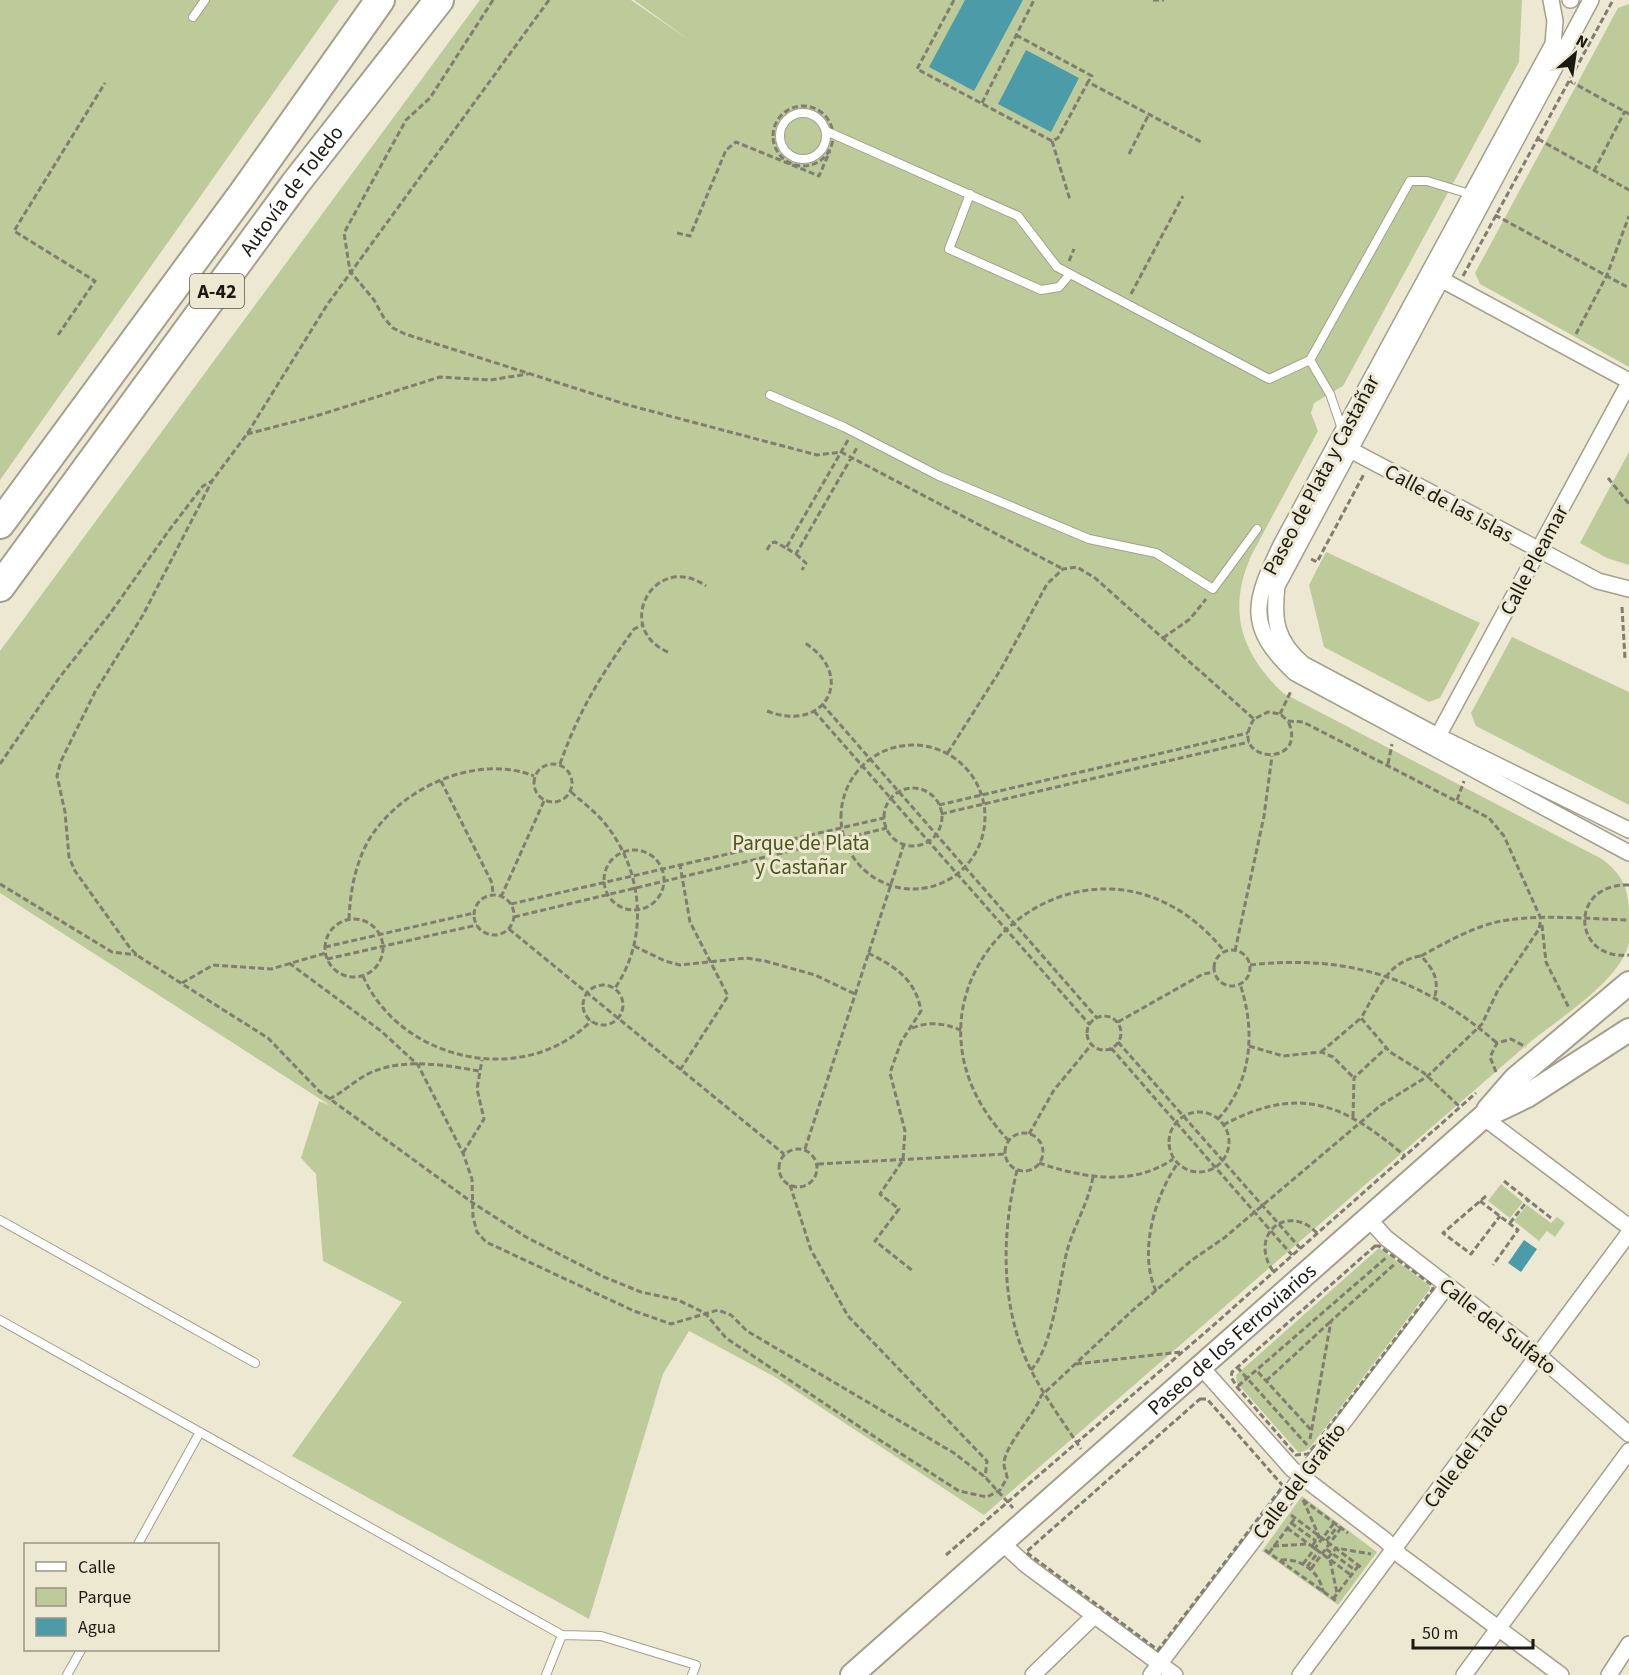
<svg xmlns="http://www.w3.org/2000/svg" width="1629" height="1675" font-family="'Source Sans 3',sans-serif">
<rect width="100%" height="100%" fill="#ede8d2"/>
<!-- green -->
<path fill="#bdcb9b" d="M0,0H339L0,480Z
M480,0H631L689,40L634,0H1522L1519,62L1343,386L1314,403L1311,413L1318,431L1251,556C1227,611 1241,653 1283,693L1602,859C1622,874 1629,889 1629,914C1629,923 1629,934 1629,942C1622,980 1558,1019 1529,1043L984,1515L775,1377L689,1331L663,1374L589,1619L292,1456L402,1302L323,1261L316,1174L301,1158L319,1101L331,1106L0,893V651Z
M1629,4V367L1480,284L1475,273L1618,8Z
M1629,452V565L1607,558L1580,543Z
M1326,552L1480,623L1440,698L1429,702L1324,647L1309,585Z
M1512,637L1629,692V805L1476,726L1471,713Z
M1501,1184L1523,1202L1510,1218L1488,1201Z
M1527,1205L1551,1223L1557,1217L1565,1223L1555,1237L1547,1231L1539,1241L1514,1221Z
M1379,1248L1429,1285L1430,1289L1309,1449L1299,1453L1237,1383L1236,1375Z
M1302,1496L1377,1552L1338,1605L1262,1551Z"/>
<!-- water -->
<path fill="#4c9ba9" d="M965,0H1023L974,91L929,67Z
M1026,50L1079,78L1051,132L998,104Z
M1524,1240L1537,1249L1521,1272L1508,1263Z"/>
<g fill="none" stroke-linecap="round" stroke-linejoin="round">
<defs>
<path id="service" d="M193,17L205,0
M780 136a23 23 0 1 1 46 0a23 23 0 1 1-46 0Z
M826,131L1018,216L1057,267L1269,379L1310,360L1410,181H1427L1473,195
M970,194L949,249L1041,290L1059,287L1070,274
M1310,360L1330,394L1342,429
M770,395L844,427L939,476L1089,539L1156,553L1213,589L1257,529
M0,1220L255,1363
M0,1320L562,1635L601,1636L696,1665L692,1675
M138,1544L200,1432
M67,1675L81,1650
M546,1675L562,1635"/>
<path id="minor" d="M1551,0L1555,21L1553,44L1282,543C1254,601 1244,625 1295,673L1629,853
M1570,0H1571
M1591,0L1277,586C1273,620 1276,641 1303,664L1438,736L1629,830
M1435,276L1629,381
M1343,446L1598,581L1629,589
M1438,736L1629,383
M1483,1117L1629,1227
M1369,1219L1386,1238L1539,1356L1629,1434
M1201,1367L1292,1469L1385,1540L1401,1556L1561,1675
M1001,1542L1026,1565L1175,1675
M1033,1675L1095,1615
M1151,1675L1447,1286
M1300,1675L1629,1233
M1464,1675L1629,1451
M1609,1675L1629,1644"/>
<g id="secondary">
<path d="M1488,1110L1515,1079L1629,983"/>
<path id="s1" d="M852,1675L1483,1117L1527,1096L1629,1030"/>
</g>
<g id="motorway">
<path d="M0,524L244,192L380,0"/>
<path id="s2" d="M0,587L295,184L439,0"/>
</g>
</defs>
<!-- service casing -->
<use href="#service" stroke="#a49f8b" stroke-width="10"/>
<!-- minor casing -->
<use href="#minor" stroke="#a49f8b" stroke-width="18"/>
<!-- secondary casing -->
<use href="#secondary" stroke="#a49f8b" stroke-width="26"/>
<!-- motorway casing -->
<use href="#motorway" stroke="#a49f8b" stroke-width="32"/>
<!-- path -->
<path stroke="#817d6f" stroke-width="3" stroke-dasharray="6 3" stroke-linecap="butt" d="M493,0L430,98L406,120L344,233L350,271L374,300L384,318L393,328L405,334L628,405L817,455L841,452L1063,569
M549,0L327,305L247,434L212,481L143,615L95,692L61,761L57,776L65,812L69,857L75,871L130,948L138,956L268,1038L319,1091L473,1203L526,1237L604,1277L641,1292L678,1300L705,1313L726,1338L875,1437L959,1491L987,1497L1000,1490L1007,1478C1007,1473 1004,1469 1004,1464C1004,1446 1034,1416 1041,1396L1134,1309L1192,1260L1224,1238L1381,1105L1428,1076L1482,1024L1498,990L1539,929L1541,919L1504,836L1489,818L1303,722L1288,721L1280,714L1268,712L1254,719L1095,578L1077,567L1063,569L1047,584L1001,669L947,754
M954,0L917,69L1052,141L1058,138L1088,82L1203,143
M1153,0H1164
M1016,35L1092,76L1088,82
M1570,81L1629,114
M982,103L1034,0
M773 136a30 30 0 1 1 60 0a30 30 0 1 1-60 0Z
M1538,139L1629,190
M1052,141L1070,200
M1129,154L1149,114
M1594,171L1625,111
M1495,215L1629,288
M677,233L690,236L726,150L736,142L819,176L830,151
M1069,261L1074,249
M1463,276L1613,0
M1131,294L1183,196
M1576,334L1607,275L1629,216
M58,335L95,281L14,231L105,83
M247,434L316,416L440,377L490,380L528,374
M848,440L786,548L796,554L858,446
M1608,478L1629,504
M767,550L771,543L775,542L786,548
M796,554L806,563L802,570
M1311,559L1317,562L1364,474
M1622,607L1625,659
M1163,638L1190,619L1206,599
M668,652C612,628 655,550 706,586
M822,704L1097,1018
M767,711C825,734 857,676 805,643
M814,711L1090,1025
M1280,714L1291,691
M1254,719C1225,763 1310,769 1288,721
M841 817a72 72 0 1 1 144 0a72 72 0 1 1-144 0Z
M534 783a19 19 0 1 1 38 0a19 19 0 1 1-38 0Z
M0,764L59,678L109,615L170,529L203,486L212,481
M560,764C579,710 601,675 634,629L643,625
M1388,764L1392,744
M441,781L492,883L493,895
M884 817a29 29 0 1 1 58 0a29 29 0 1 1-58 0Z
M571,792C581,801 593,810 602,820C643,867 650,937 615,988
M1457,800L1464,781
M939,805L1248,733
M941,814L1249,742
M604 880a30 30 0 1 1 60 0a30 30 0 1 1-60 0Z
M0,884L112,952L137,955
M1629,885C1568,883 1572,961 1629,955
M474 915a20 20 0 1 1 40 0a20 20 0 1 1-40 0Z
M501,897L544,801
M511,904L884,818
M514,917L887,828
M325 948a29 29 0 1 1 58 0a29 29 0 1 1-58 0Z
M349,919C350,895 354,870 365,847C393,791 474,752 534,776
M1542,925L1546,962L1569,1008
M509,929L784,1154
M634,946L665,961L680,965L746,958L765,961L815,975L855,994
M325,947L474,913
M1214 968a18 18 0 1 1 36 0a18 18 0 1 1-36 0Z
M1235,951L1264,816L1272,756
M868,953C895,966 916,980 921,1011L901,1042L890,1073L905,1131L903,1160L880,1194L899,1209L875,1241L913,1271
M1421,956C1445,943 1467,930 1493,923C1531,913 1590,919 1629,920
M327,959L477,925
M289,963L381,1031L418,1065L463,1153L472,1179L473,1217L477,1232L486,1242L634,1311L671,1324L718,1310L731,1315L747,1331L954,1453L985,1477L1013,1508
M1250,965C1349,954 1422,978 1497,1043
M363,976C400,1061 524,1089 591,1021
M182,983L213,965L271,969L326,953
M583 1005a20 20 0 1 1 40 0a20 20 0 1 1-40 0Z
M1435,996C1439,978 1433,969 1421,956C1387,961 1378,990 1361,1018L1390,1052L1424,1073L1460,1107
M1087 1033a17 17 0 1 1 34 0a17 17 0 1 1-34 0Z
M1118,1022L1203,974L1214,972
M912,1028C931,1021 942,1023 961,1030
M1118,1042L1300,1248
M1249,1046L1283,1056L1321,1052L1333,1057L1354,1078
M1111,1048L1292,1255
M1321,1052L1361,1018
M680,1070L728,996L690,922L680,865
M1496,1072L1490,1057L1497,1043L1511,1039L1526,1047
M329,1099C344,1092 356,1079 372,1072C404,1058 446,1065 479,1071
M1169 1142a30 30 0 1 1 60 0a30 30 0 1 1-60 0Z
M1353,1117L1354,1078L1386,1048
M1218,1119C1252,1082 1256,1031 1240,984
M1223,1125C1300,1084 1344,1104 1405,1156
M1005 1152a19 19 0 1 1 38 0a19 19 0 1 1-38 0Z
M1029,1134L1054,1090L1092,1044
M1009,1141C860,985 1091,785 1225,952
M779 1168a19 19 0 1 1 38 0a19 19 0 1 1-38 0Z
M805,1149L904,844
M463,1153L484,1119L477,1089L482,1060
M1039,1163C1083,1178 1133,1187 1173,1159
M818,1164L1006,1154
M1017,1170C1001,1236 1000,1309 1032,1372C1046,1399 1064,1423 1081,1449
M1504,1181L1551,1218
M790,1185L811,1250L848,1316L987,1461L985,1477
M1486,1196L1443,1233L1471,1254L1500,1216
M1480,1201L1518,1230L1493,1265
M1510,1223L1528,1200
M1375,1246H1379L1432,1285L1433,1289L1308,1454L1296,1455L1237,1387L1231,1377L1232,1372Z
M1273,1271C1248,1235 1287,1202 1317,1233
M1156,1291C1138,1253 1155,1195 1178,1163
M1076,1364L1180,1352
M1237,1367L1308,1446
M1031,1370C1053,1347 1059,1282 1067,1251C1074,1225 1088,1204 1093,1177
M1258,1372L1312,1431
M1266,1381L1330,1322
M1238,1386L1387,1257
M1200,1399H1207L1283,1486L1158,1650L1026,1552Z
M1310,1439L1331,1321L1396,1263
M1303,1500L1348,1533
M1303,1500L1319,1536L1312,1546
M1291,1515L1362,1568
M1291,1523L1316,1541
M1287,1528L1351,1575
M1326,1541L1338,1526
M1273,1546L1308,1544
M1326,1549L1355,1570
M1265,1550L1338,1602
M1269,1553L1295,1518
M946,1555L1208,1330L1476,1093
M1328,1558L1336,1548L1371,1554
M1281,1560C1301,1558 1320,1572 1323,1592
M1330,1560L1337,1593
M1303,1564L1334,1523
M1307,1567L1319,1551
M1311,1569L1341,1528
M1333,1599L1359,1565"/>
<!-- service -->
<use href="#service" stroke="#fff" stroke-width="8"/>
<!-- minor -->
<use href="#minor" stroke="#fff" stroke-width="15"/>
<!-- secondary -->
<use href="#secondary" stroke="#fff" stroke-width="22"/>
<!-- motorway -->
<use href="#motorway" stroke="#fff" stroke-width="28"/>
</g>
<g text-anchor="middle" stroke-width="6" stroke-linejoin="round" paint-order="stroke">
<!-- shield labels -->
<rect fill="#ede8d2" stroke="#5a574b" stroke-width="1.5" x="190" y="274" width="54" height="34" rx="4.5"/>
<g font-size="20" font-weight="bold" fill="#1b1911">
<text x="217" y="298">A-42</text>
</g>
<!-- street labels -->
<g font-size="21" fill="#1b1911" stroke="#ede8d2">
<text dy="7" stroke="none"><textPath href="#s2" startOffset="492">Autovía de Toledo</textPath></text>
<text transform="translate(1321 475) rotate(-62)" y="7">Paseo de Plata y Castañar</text>
<text transform="translate(1449 503) rotate(28)" y="7">Calle de las Islas</text>
<text transform="translate(1534 560) rotate(-62)" y="7">Calle Pleamar</text>
<text transform="translate(1498 1326) rotate(38)" y="7">Calle del Sulfato</text>
<text dy="7" stroke="none"><textPath href="#s1" startOffset="507">Paseo de los Ferroviarios</textPath></text>
<text transform="translate(1466 1455) rotate(-53)" y="7">Calle del Talco</text>
<text transform="translate(1299 1481) rotate(-53)" y="7">Calle del Grafito</text>
</g>
<!-- park labels -->
<g font-size="21" fill="#485617" stroke="#ede8d2">
<text x="801" y="850">Parque de Plata<tspan x="801" dy="24">y Castañar</tspan></text>
</g>
</g>
<!-- legend -->
<rect x="24" y="1543" width="195" height="108" fill="#ede8d2" stroke="#999585" stroke-width="1.5"/>
<rect x="36" y="1562" width="30" height="9" fill="#ffffff" stroke="#999585" stroke-width="1.5"/>
<text x="78" y="1573" font-size="18" fill="#1b1911">Calle</text>
<rect x="36" y="1588" width="30" height="18" fill="#bdcb9b" stroke="#999585" stroke-width="1.5"/>
<text x="78" y="1603" font-size="18" fill="#1b1911">Parque</text>
<rect x="36" y="1618" width="30" height="18" fill="#4c9ba9" stroke="#999585" stroke-width="1.5"/>
<text x="78" y="1633" font-size="18" fill="#1b1911">Agua</text>
<!-- north arrow -->
<g transform="translate(1575 54) rotate(29)" stroke="#ede8d2" stroke-width="4.5" paint-order="stroke">
<path d="M0-4.5L10 22L0 15L-10 22Z" fill="#1b1911"/>
<text y="-9" font-size="16" font-weight="bold" text-anchor="middle" fill="#1b1911">N</text>
</g>
<!-- scale -->
<path d="M1413 1639v9h120v-9" fill="none" stroke="#1b1911" stroke-width="3"/>
<text x="1422" y="1639" font-size="18" fill="#1b1911" stroke="#ede8d2" stroke-width="4.5" paint-order="stroke">50 m</text>
</svg>
